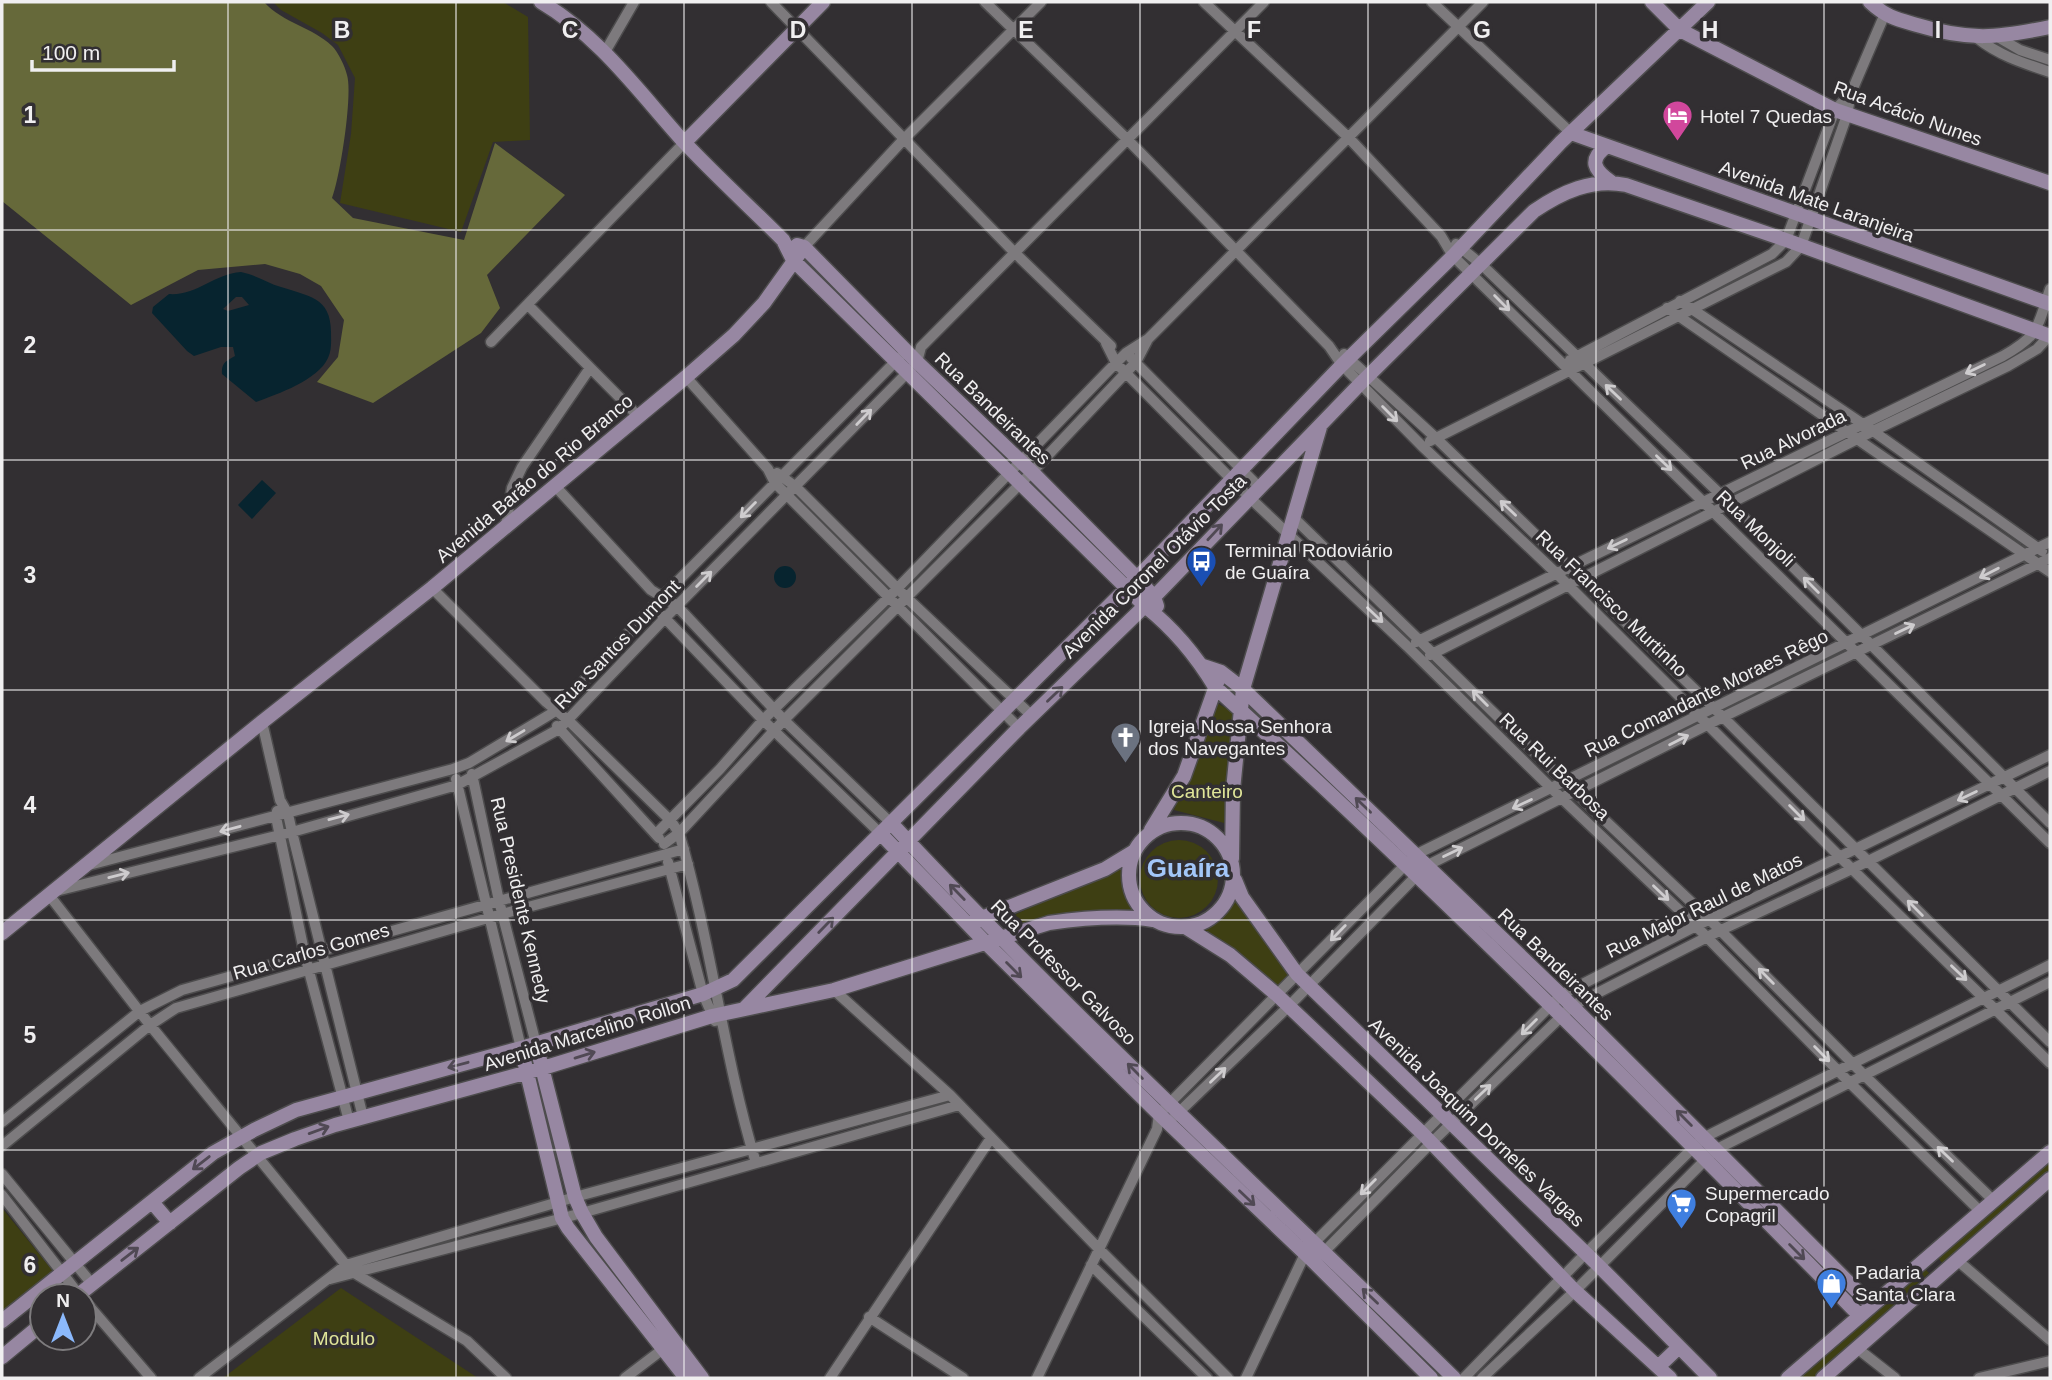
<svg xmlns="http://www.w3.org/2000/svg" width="2052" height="1380" font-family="Helvetica,sans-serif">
<rect width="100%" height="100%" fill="#322f32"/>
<!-- green -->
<path fill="#3e3f13" d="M273,2H503L528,17L530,140L493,142L461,232L340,203L351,134L355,78L338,45L322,33L281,10Z
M1217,703L1238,715L1228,824L1174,810Z
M1140 879a39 39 0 1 1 78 0a39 39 0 1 1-78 0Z
M1126,865L1129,889L1139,912L1011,933L1005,919Z
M1234,898L1291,973L1278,986L1205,930Z
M2050,1159V1172L1944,1265L1938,1258Z
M2,1208L57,1276L2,1317Z
M1924,1268L1929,1273L1905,1295L1904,1300L1814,1378H1799Z
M341,1288L478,1378H223Z"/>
<!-- forest -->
<path fill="#66693a" d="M2,2H264C283,23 312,27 332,46C338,52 345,66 347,75C353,94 340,178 332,198L353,218L464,240L495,143L565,195L487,275L500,308L481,333L373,403L317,382L338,357L344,320L321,286L300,274L265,264L198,270L131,305L2,201Z"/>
<!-- water -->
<path fill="#07242f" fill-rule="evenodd" d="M241,272C256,275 267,283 281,287C308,296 331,297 331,332C331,340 332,350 328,358C318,380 278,394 256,402L222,374C221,362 227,361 235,356L233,347H221L194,356L187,351L152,313L153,307L169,294C196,296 214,274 241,272ZM236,297H242L249,305L228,311L223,309Z
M262,480L276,493L252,519L238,505Z
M774 577a11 11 0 1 1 22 0a11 11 0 1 1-22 0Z"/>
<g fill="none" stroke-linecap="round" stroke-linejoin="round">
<defs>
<path id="street" d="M771,2L1015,253L1111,346
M985,2L1127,139L1329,346L1342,365L1421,445L1556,573L1852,869L2050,1063
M1204,2L1349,138L1441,236L1453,256L2050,843
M1432,2L1571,133
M1996,36L2020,50L2050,60
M1977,38C2000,56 2023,63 2050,72
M605,52L634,2
M1456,244L1481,264L1720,494L2050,823
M804,247L904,139L1041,2
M1680,301L1873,431L2042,551
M528,305L639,417
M1667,308L2050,572
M491,342L685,142
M1106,343L1116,363L1249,497L1407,646L1552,789L1696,926L1850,1083L1981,1212
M1344,354L1436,438L1723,717L2050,1042
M1131,358L1259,487
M1570,360L1772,254L1786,240L1835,110L1851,93
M686,377L768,469L775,483L1019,728
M1430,441L1786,262L1801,246L1847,115L1851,93L1884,16
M777,473L796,487L908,599L1032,716
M556,487L651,590L677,606L784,720L892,824
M1294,518L1575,792L1710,920L1864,1075L1994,1201
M506,525L512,488L522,467L590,368
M432,588L546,702L569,721L671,821L679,833C711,941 723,1054 756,1163
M662,615L763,720L881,834
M1416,642L2003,356C2040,335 2037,328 2050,289
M1430,655L1873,431L2008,366L2037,349L2050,335
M262,722L280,800L288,814L292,832L363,1117
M557,726L659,838
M472,774L499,901L536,1044
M456,779L521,1048
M277,811L276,817L305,956L349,1121
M656,834L720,769L763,720L889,597L1109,370L1126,353L1148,339L1483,2
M664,844L679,833L784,720L1032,472L1136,362L1147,341
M668,862L703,994L715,1021
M89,865L453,769L469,763L549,715L557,710L662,597L900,357
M56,891L292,832L457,785L559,729L664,619L908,372L917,362L921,347L1264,2
M49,895L150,1025L346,1265L356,1274L467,1341L506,1378
M834,990L950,1095L1099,1249L1228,1378
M1175,1116L1289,1006L1426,866L1723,717L2050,558
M2,1122L140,1011L182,990L684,849
M2,1146L150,1025L176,1008L502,914L688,864
M2,1174L92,1284
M2,1195L80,1296
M1319,1257L1432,1142L1572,1006L1721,930L1852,869L2050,771
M1957,1260L2050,1340
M1091,1265L1207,1378
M330,1279L582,1213L959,1105
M84,1300L151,1378
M869,1317L963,1378
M1858,1349L1895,1378
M199,1378L346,1265L575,1197L950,1095
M625,1378L667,1346
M830,1378L991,1138
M1037,1378L1157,1129L1159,1114L1415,855L2050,542
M1246,1378L1305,1254L1315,1242L1561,995L1696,926L2050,755
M1464,1378L1585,1254L1703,1138L2050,965
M1482,1378L1575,1291L1715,1150L2050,982
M1979,1378L2050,1361"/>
<path id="secondary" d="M541,2C599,36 639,92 683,141C715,175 750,207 783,240L793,260L1145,606C1173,628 1197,657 1215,687C1437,889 1649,1101 1859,1315
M1652,2L1680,30L1835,110L2050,183
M1870,2C1886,17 1896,19 1917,25C1970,41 1997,38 2050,27
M1571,133L2050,304
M685,142L823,2
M1607,146C1588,160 1594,170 1611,182
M797,245L804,247L917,362L1032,472L1137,578L1154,597L1157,606
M1203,666L1221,672L1243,689L1561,995L1871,1305
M1129 875a52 52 0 1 1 104 0a52 52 0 1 1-104 0Z
M892,824C1071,1016 1266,1194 1454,1378
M1151,830L1184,776L1218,680
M881,834L987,944L1159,1114L1314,1262L1431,1378
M1232,859L1233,790L1243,689L1320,427
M1235,880L1242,897L1297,974L1599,1266L1710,1378
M974,921L1105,869L1133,852
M1187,928L1230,955L1277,995L1422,1133L1575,1291L1670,1378
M2,933L262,722L432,588L686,377L734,335L764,303L804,247
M744,1009L1019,728L1154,597L1360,384L1534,211C1562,192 1592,178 1626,185L1786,240L2050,336
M536,1044L575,1197L582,1213L596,1237L702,1378
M521,1048L562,1218L568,1228L686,1378
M152,1202L170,1223
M77,1296L239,1168L261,1153L295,1139L335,1125L543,1068L712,1016L834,990L1049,923C1084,918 1119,915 1153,920
M2,1321L213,1153L254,1130L296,1110L521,1048L703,994L733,980L1137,578L1342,365L1453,256L1561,142L1708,2
M2,1357L42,1324
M1658,1367L1678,1348
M1788,1378L2050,1152
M1823,1378L2050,1179"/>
</defs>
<!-- street casing -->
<use href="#street" stroke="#4d4c4d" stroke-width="13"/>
<!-- secondary casing -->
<use href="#secondary" stroke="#4d4c4d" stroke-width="17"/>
<!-- street -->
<use href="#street" stroke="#7d7a7d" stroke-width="10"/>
<!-- secondary -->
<use href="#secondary" stroke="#9787a2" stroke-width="14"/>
</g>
<!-- one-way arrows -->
<defs><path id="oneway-shaft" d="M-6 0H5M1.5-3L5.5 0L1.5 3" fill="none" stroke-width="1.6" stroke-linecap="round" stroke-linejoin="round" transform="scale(1.75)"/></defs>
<g stroke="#ceccce">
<use href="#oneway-shaft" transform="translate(1502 303) rotate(45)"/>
<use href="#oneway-shaft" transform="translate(1975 369) rotate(154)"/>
<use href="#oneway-shaft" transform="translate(1613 392) rotate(-136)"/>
<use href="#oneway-shaft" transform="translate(1390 414) rotate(45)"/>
<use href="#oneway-shaft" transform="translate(864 417) rotate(-46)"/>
<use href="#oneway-shaft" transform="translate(1664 463) rotate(44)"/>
<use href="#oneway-shaft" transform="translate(1508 508) rotate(-136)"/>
<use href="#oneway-shaft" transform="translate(748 510) rotate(135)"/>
<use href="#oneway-shaft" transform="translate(1617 544) rotate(154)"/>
<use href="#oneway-shaft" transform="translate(1989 573) rotate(153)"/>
<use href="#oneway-shaft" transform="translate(704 579) rotate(-45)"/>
<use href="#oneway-shaft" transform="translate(1811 585) rotate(-135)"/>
<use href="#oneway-shaft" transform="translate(1375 615) rotate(44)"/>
<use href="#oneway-shaft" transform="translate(1905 629) rotate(-26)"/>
<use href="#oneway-shaft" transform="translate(1480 698) rotate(-135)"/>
<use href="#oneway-shaft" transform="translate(515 736) rotate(149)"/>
<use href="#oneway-shaft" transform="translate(1679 740) rotate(-27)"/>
<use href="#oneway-shaft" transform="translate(1967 796) rotate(154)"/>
<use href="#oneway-shaft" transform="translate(1522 804) rotate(154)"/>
<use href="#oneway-shaft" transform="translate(1797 813) rotate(45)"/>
<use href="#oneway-shaft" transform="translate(339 817) rotate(-15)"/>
<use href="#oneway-shaft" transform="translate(230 829) rotate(165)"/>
<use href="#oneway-shaft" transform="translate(1453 852) rotate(-26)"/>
<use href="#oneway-shaft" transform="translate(119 875) rotate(-14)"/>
<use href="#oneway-shaft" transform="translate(1661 893) rotate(44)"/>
<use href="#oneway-shaft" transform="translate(1915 908) rotate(-135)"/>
<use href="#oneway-shaft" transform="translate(1338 933) rotate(134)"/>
<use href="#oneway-shaft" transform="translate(1959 973) rotate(44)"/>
<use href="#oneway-shaft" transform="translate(1766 976) rotate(-135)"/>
<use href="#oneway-shaft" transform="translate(1529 1027) rotate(135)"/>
<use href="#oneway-shaft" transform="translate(1822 1054) rotate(45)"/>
<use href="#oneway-shaft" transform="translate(1218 1075) rotate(-44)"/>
<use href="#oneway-shaft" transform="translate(1483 1092) rotate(-44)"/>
<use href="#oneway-shaft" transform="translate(1945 1154) rotate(-136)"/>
<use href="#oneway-shaft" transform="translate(1368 1187) rotate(135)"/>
</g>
<g stroke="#504954">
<use href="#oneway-shaft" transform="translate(1215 532) rotate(-47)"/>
<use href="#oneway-shaft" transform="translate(1055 694) rotate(-44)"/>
<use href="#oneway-shaft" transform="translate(1363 805) rotate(-136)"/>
<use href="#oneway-shaft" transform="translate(957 892) rotate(-134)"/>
<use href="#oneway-shaft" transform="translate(826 925) rotate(-46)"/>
<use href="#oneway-shaft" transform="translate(1014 970) rotate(45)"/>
<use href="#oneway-shaft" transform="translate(585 1055) rotate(-17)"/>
<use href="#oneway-shaft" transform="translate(458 1065) rotate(165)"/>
<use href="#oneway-shaft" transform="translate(1135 1071) rotate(-135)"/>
<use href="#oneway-shaft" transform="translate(1684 1118) rotate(-135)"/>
<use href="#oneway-shaft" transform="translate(319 1130) rotate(-20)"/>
<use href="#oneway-shaft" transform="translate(201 1163) rotate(142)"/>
<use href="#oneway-shaft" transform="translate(1247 1198) rotate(44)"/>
<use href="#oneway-shaft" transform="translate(1797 1252) rotate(45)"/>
<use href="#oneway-shaft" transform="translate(130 1254) rotate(-38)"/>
<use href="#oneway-shaft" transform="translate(1370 1296) rotate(-136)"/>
</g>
<!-- grid -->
<path fill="none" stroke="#f0eff0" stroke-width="2" stroke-opacity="0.55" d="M228,2V1378M456,2V1378M684,2V1378M912,2V1378M1140,2V1378M1368,2V1378M1596,2V1378M1824,2V1378M2,230H2050M2,460H2050M2,690H2050M2,920H2050M2,1150H2050"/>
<!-- icons -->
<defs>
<symbol id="hotel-pin" viewBox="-11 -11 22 30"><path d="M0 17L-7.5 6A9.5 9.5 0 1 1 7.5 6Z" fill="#d1479c" stroke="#322f32"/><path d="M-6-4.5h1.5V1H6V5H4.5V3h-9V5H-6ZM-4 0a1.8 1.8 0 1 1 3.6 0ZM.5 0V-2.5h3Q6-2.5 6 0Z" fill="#fff"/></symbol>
<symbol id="bus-pin" viewBox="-11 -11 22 30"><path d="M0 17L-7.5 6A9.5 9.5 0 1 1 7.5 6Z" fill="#1a4fb4" stroke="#322f32"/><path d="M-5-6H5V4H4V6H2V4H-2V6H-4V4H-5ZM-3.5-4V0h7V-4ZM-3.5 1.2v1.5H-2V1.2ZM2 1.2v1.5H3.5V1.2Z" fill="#fff"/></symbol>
<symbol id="church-pin" viewBox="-11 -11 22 30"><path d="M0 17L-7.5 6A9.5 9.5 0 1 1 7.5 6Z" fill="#6b7280" stroke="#322f32"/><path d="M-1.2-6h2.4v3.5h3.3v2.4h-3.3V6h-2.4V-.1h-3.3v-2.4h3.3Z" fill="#fff"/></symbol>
<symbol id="supermarket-pin" viewBox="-11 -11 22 30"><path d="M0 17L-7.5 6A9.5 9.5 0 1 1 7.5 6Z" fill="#3f7fe0" stroke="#322f32"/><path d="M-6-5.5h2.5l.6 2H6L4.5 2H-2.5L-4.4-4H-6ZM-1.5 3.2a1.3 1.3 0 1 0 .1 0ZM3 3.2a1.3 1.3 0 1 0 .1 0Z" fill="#fff"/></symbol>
<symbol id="shop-pin" viewBox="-11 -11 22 30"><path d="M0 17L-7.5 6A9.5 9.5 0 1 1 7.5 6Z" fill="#3f7fe0" stroke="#322f32"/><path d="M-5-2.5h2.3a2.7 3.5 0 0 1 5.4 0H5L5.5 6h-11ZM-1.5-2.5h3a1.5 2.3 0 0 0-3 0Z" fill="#fff"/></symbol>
</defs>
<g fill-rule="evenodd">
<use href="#hotel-pin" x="1660" y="98" width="35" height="47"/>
<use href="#bus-pin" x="1184" y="544" width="35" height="47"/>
<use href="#church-pin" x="1108" y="720" width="35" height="47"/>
<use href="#supermarket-pin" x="1664" y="1186" width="35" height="47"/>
<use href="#shop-pin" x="1814" y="1266" width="35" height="47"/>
</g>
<g text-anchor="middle" stroke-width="7" stroke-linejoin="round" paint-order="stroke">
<!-- street labels -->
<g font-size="19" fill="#f0eff0" stroke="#322f32">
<text transform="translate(1908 113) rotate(20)" y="7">Rua Acácio Nunes</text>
<text transform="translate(1817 201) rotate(20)" y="7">Avenida Mate Laranjeira</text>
<text transform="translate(993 408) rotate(44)" y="7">Rua Bandeirantes</text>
<text transform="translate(1793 439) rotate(-26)" y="7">Rua Alvorada</text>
<text transform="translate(534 478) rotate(-40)" y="7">Avenida Barão do Rio Branco</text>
<text transform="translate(1756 528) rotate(44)" y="7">Rua Monjoli</text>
<text transform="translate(1154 566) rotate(-45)" y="7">Avenida Coronel Otávio Tosta</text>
<text transform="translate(1612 603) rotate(44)" y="7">Rua Francisco Murtinho</text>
<text transform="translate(617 644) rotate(-46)" y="7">Rua Santos Dumont</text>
<text transform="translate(1706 693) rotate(-26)" y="7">Rua Comandante Moraes Rêgo</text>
<text transform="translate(1555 766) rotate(44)" y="7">Rua Rui Barbosa</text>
<text transform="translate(521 900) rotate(77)" y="7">Rua Presidente Kennedy</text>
<text transform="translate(1704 905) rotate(-26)" y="7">Rua Major Raul de Matos</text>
<text transform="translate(311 951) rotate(-16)" y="7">Rua Carlos Gomes</text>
<text transform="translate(1556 964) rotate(44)" y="7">Rua Bandeirantes</text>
<text transform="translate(1064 972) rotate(45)" y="7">Rua Professor Galvoso</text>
<text transform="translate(587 1033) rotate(-17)" y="7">Avenida Marcelino Rollon</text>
<text transform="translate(1477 1122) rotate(44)" y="7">Avenida Joaquim Dorneles Vargas</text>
</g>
<!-- poi labels -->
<g font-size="19" fill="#f0eff0" stroke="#322f32" text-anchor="start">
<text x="1700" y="123">Hotel 7 Quedas</text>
<text x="1225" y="557">Terminal Rodoviário<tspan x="1225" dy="22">de Guaíra</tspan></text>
<text x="1148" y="733">Igreja Nossa Senhora<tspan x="1148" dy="22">dos Navegantes</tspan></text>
<text x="1705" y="1200">Supermercado<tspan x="1705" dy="22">Copagril</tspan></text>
<text x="1855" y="1279">Padaria<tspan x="1855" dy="22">Santa Clara</tspan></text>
</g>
<!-- park labels -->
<g font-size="19" fill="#e0e599" stroke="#322f32">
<text x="1207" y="798">Canteiro</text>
<text x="344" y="1345">Modulo</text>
</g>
<!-- district labels -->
<g font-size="26" font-weight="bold" fill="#a3c6f8" stroke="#322f32">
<text x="1188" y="877">Guaíra</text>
</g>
</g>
<g font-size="23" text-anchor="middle" font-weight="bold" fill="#f0eff0" stroke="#322f32" stroke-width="7" stroke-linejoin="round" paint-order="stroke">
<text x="342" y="38">B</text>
<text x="570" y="38">C</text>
<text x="798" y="38">D</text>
<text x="1026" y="38">E</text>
<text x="1254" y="38">F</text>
<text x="1482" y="38">G</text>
<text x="1710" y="38">H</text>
<text x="1938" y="38">I</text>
<text x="30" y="123">1</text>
<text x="30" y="353">2</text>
<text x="30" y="583">3</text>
<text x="30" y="813">4</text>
<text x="30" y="1043">5</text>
<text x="30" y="1273">6</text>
</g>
<!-- border -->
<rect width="2052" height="1380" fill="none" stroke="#f0eff0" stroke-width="7"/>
<!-- north arrow -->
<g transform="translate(63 1317)"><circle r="33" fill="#322f32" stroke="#7e7c7e" stroke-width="2"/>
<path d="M0-5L12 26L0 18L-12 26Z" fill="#8bb9fc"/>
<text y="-10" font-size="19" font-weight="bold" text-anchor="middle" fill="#f0eff0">N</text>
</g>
<!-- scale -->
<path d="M32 60v10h142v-10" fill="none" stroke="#f0eff0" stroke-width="3.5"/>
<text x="42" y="60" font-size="21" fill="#f0eff0" stroke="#322f32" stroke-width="5" paint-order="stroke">100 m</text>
</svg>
